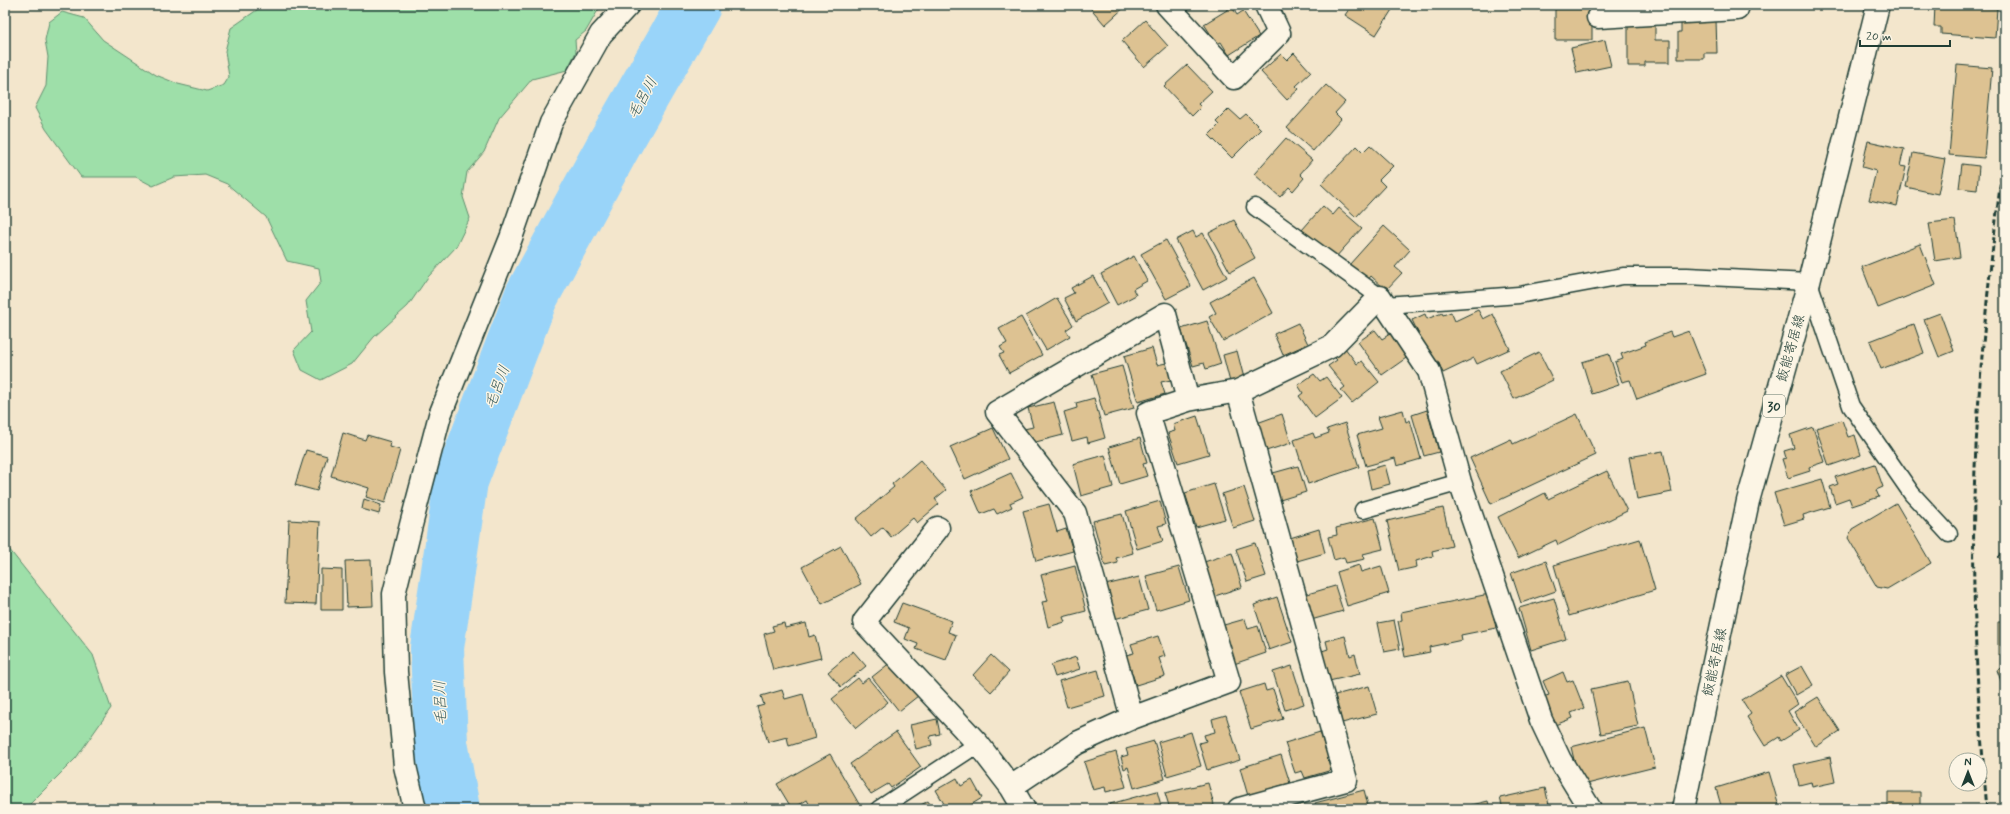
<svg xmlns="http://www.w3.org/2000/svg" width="2010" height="814" font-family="Mynerve,'Klee One',sans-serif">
<rect width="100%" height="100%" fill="#f3e6cc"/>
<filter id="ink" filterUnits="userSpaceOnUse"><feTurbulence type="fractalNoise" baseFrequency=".025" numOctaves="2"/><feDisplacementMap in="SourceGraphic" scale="8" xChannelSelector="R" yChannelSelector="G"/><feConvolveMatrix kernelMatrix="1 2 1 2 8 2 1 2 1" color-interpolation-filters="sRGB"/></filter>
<g filter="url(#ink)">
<!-- green -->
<path fill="#9edfa9" stroke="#5e8e6e" d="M264,5H601L586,31L575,40L576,52L567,70L532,79L499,118L484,152L467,172L463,197L470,218L456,247L428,277L408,306L374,337L352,364L321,380L302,370L294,350L311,332L306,301L321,282L319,268L287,261L266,217L227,184L205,175L174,177L153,186L136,177H81L46,129L35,108L46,86L48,57L45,40L49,22L62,12L84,18L103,40L156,75L178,84L207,91L224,85L229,77L225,51L231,28Z
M5,544L93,655L111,708L76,758L28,806L5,809Z"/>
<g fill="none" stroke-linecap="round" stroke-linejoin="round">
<!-- river -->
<path stroke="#99d4f9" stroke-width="54" d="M453,809L441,743L437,648L461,481L531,297L615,143L694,5"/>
</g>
<!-- building -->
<path fill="#ddc292" stroke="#1f3d34" d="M1088,5H1127L1105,25Z
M1352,5H1395L1376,35L1345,15Z
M1935,5L1997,8L1995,38L1941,34V27H1934Z
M1232,7L1237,15L1243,11L1259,36L1229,55L1221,42L1217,44L1204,24Z
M1555,9H1592V40H1555Z
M1145,20L1168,46L1144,67L1122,41Z
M1681,20H1716L1717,53H1704V59H1678V32H1681Z
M1655,24V40H1670V62H1645V66H1628V25Z
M1605,40L1611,66L1577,73L1571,48Z
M1294,53L1311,72L1296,86L1299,89L1287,100L1261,72L1281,54L1287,60Z
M1187,65L1212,91L1198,104L1201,107L1192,116L1164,86Z
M1957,65L1992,68L1984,158L1949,155Z
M1326,85L1345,102L1335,113L1341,119L1313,151L1287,128Z
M1229,109L1240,119L1246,114L1261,129L1232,158L1209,135L1219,125L1216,122Z
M1286,138L1312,160L1300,174L1304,178L1293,191L1289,187L1280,197L1254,174Z
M1868,141L1904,149L1900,166L1906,167L1897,206L1869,200L1876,171L1862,167Z
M1370,145L1393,166L1379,180L1385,186L1356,217L1321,184L1357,146L1363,152Z
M1913,153L1945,159L1938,194L1906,187Z
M1962,164L1979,166L1977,190L1959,188Z
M1323,206L1333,215L1339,208L1362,228L1335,258L1302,230Z
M1234,220L1255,258L1230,272L1209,233Z
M1955,220L1960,257L1935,261L1929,223Z
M1384,226L1410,250L1395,267L1402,273L1386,290L1371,276L1367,281L1349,265Z
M1193,231L1196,237L1203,233L1227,277L1203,290L1176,240Z
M1166,240L1191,286L1166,299L1141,254Z
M1920,244L1936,285L1878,308L1862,267Z
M1134,256L1147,281L1133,289L1136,295L1117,305L1101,274Z
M1093,276L1108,303L1076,321L1064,298L1074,293L1071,288Z
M1254,278L1273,313L1223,341L1209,317L1216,313L1210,302Z
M1057,298L1073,325L1066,330L1070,336L1046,350L1026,316Z
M1478,310L1483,319L1493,314L1510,349L1477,364L1474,358L1443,373L1438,361L1433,364L1412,320L1425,314L1427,319L1442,313L1443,315L1451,312L1455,321Z
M1940,313L1954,351L1939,357L1924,319Z
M1021,317L1042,355L1009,373L999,355L1004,353L1000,347L1007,343L999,329Z
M1207,321L1221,364L1206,369L1204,363L1193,366L1181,329Z
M1298,323L1308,344L1283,355L1274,334Z
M1914,324L1924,353L1881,369L1870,341Z
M1375,330L1382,339L1393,332L1409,356L1382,375L1358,342Z
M1689,331L1706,374L1637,399L1630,380L1622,382L1615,362L1623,359L1621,354L1646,345L1645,342L1670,332L1672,337Z
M1152,348L1157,365L1166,363L1171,380L1161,382L1165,394L1138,402L1124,356Z
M1345,348L1357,364L1362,361L1379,382L1352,403L1341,390L1345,387L1328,366L1337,360L1334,357Z
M1237,351L1244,378L1230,382L1223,355Z
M1539,352L1553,380L1514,399L1500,371Z
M1609,354L1619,385L1592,394L1582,362Z
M1122,366L1134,408L1104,416L1092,374Z
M1314,374L1320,381L1326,377L1342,398L1315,418L1299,396L1303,393L1298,385Z
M1094,398L1105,438L1088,443L1087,437L1072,441L1064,412L1077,408L1076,403Z
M1054,402L1063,435L1028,444L1024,429L1033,427L1028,408Z
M1403,410L1406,422L1410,420L1421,459L1397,466L1395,458L1366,466L1357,435L1382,428L1378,417Z
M1427,410L1439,452L1424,456L1412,415Z
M1282,414L1291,443L1266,451L1257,423Z
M1577,414L1596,455L1491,504L1470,458L1511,439L1513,444Z
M1197,416L1209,454L1178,463L1168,433L1175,431L1173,424Z
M1842,420L1848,437L1855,435L1861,455L1829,466L1816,428Z
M1345,423L1359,467L1308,484L1294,440L1313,433L1315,438L1329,433L1327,429Z
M1813,427L1824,462L1809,467L1810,471L1788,478L1782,459L1786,458L1784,451L1794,448L1790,435Z
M993,428L1008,459L965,479L950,447Z
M343,433L365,440L367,435L391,442L390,447L400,450L385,503L366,497L369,488L331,476Z
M1140,438L1147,463L1143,464L1147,476L1120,484L1109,447Z
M306,450L327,456L317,491L295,485Z
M1663,451L1672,492L1637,499L1629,457Z
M1105,455L1113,487L1081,496L1073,464Z
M920,460L946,490L935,499L939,504L917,523L913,518L891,537L883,527L871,537L856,519L894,487L892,484Z
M1875,464L1883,487L1876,490L1879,497L1852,506L1849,498L1835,503L1830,487L1838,484L1835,477Z
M1385,465L1390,484L1371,489L1367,470Z
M1298,466L1306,492L1280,500L1273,473Z
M1607,471L1627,511L1558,545L1556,540L1518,558L1498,517L1545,493L1548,499Z
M1011,473L1023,497L1010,503L1012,507L997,514L994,509L981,514L971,491Z
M1822,479L1830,507L1803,515L1804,519L1784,525L1774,493Z
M1214,484L1225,519L1196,527L1185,493Z
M1244,487L1255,521L1233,528L1222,494Z
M364,499L381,505L379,514L362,509Z
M1160,501L1166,524L1158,526L1163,541L1137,549L1126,511Z
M1896,503L1931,563L1887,589L1877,587L1848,538L1852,529Z
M1049,504L1057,532L1066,529L1073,551L1036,561L1023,511Z
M1443,508L1452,546L1432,551L1433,556L1416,561L1417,567L1399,571L1387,521Z
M1122,514L1133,553L1116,558L1118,563L1105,566L1093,521Z
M1375,518L1383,549L1363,554L1365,559L1346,563L1344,557L1334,560L1328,537L1337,535L1336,528Z
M289,520L320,522L316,604L285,603Z
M1319,529L1325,553L1297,561L1290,538Z
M1640,539L1655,590L1569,616L1554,565Z
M1255,543L1266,576L1247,582L1236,549Z
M841,546L861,584L822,604L802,567Z
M2005,550V563L1998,557Z
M1232,553L1242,587L1215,596L1204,562Z
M371,560L373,606L347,607L345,561Z
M1546,561L1556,591L1521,603L1511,573Z
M1359,565L1361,572L1381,566L1389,593L1347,606L1337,572Z
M1075,566L1086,611L1063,617L1065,622L1048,627L1042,602L1048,601L1041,575Z
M1179,567L1189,600L1156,610L1146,576Z
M321,569L342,570V610H321Z
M1139,577L1148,610L1114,619L1105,585Z
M1335,586L1343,611L1311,620L1304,595Z
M1489,594L1496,628L1461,635L1462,640L1429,647L1430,652L1405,657L1398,621L1402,620L1401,612Z
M1277,597L1292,642L1269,650L1254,605Z
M1554,598L1566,639L1531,650L1519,608Z
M902,603L952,621L948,632L956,635L946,660L916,649L918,644L905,639L909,628L894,622Z
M1245,619L1248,629L1258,626L1266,653L1231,665L1223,638L1228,637L1224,625Z
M1394,620L1400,649L1384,652L1378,623Z
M1998,622H2005V655H1998Z
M784,623L785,628L806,623L809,637L815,635L821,658L773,670L764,634L774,631L772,626Z
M1158,636L1165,656L1159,658L1165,676L1136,685L1126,655L1134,653L1131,644Z
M1345,636L1350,656L1355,654L1360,674L1329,681L1322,651L1328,649L1326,641Z
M853,651L866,666L841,687L828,672Z
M991,655L1009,672L991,692L973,675Z
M1076,657L1080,669L1055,677L1051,665Z
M891,662L918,696L899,711L872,677Z
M1292,666L1304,704L1285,710L1273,672Z
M1802,666L1813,685L1796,695L1785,675Z
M2005,667V692L1997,670Z
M1098,670L1105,696L1067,707L1059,681Z
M1563,672L1567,682L1573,680L1584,708L1571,713L1573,718L1555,725L1543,697L1549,695L1543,681Z
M1781,676L1798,704L1788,711L1799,730L1781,741L1779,737L1765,746L1747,717L1751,714L1742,700Z
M858,678L862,683L868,678L888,702L856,728L832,699Z
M1628,681L1638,726L1601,734L1591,689Z
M1264,684L1266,691L1273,689L1283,719L1251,729L1239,692Z
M1369,686L1377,714L1342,723L1335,695Z
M782,690L785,699L803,694L815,738L789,746L787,737L768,742L757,707L764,705L761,696Z
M1818,697L1840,731L1816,747L1794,712Z
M1226,715L1240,760L1207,770L1199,743L1206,741L1204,735L1215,732L1212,719Z
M937,719L940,734L930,736L932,745L916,749L910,725Z
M1645,728L1655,767L1587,784L1575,764L1571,747Z
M896,732L921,767L891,788L888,784L871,794L850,764Z
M1191,732L1201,766L1167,776L1158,742Z
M1320,732L1332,770L1305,778L1302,771L1295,773L1285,743Z
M1154,741L1165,779L1134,788L1128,767L1124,769L1121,757L1128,755L1126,749Z
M1116,752L1126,787L1106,792L1105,787L1093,790L1084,762Z
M830,754L862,809H812L807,800L792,809L777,784Z
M1281,755L1290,783L1276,787L1278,792L1248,796L1240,768Z
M1830,757L1835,782L1812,787L1811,782L1799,785L1794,765Z
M1769,772L1780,809H1722L1716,788Z
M957,778L961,786L972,780L982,798L964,809H947L936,790Z
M1208,783L1214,805L1205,809H1170L1165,793Z
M1545,788L1550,809H1503L1500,798Z
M1364,790L1369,809H1317L1315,803Z
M1157,791L1162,809H1111L1110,804Z
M1888,792H1920V809H1888Z
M928,801L933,809H914Z
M1488,801L1490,809H1456Z"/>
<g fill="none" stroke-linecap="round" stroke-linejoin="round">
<defs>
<path id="lane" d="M1255,207L1380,297
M1386,305L1519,295L1623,276H1687L1809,282L1851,406L1912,494L1949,534
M1363,510L1460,482
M879,809L978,744"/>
<path id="street" d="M1167,5L1234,78L1279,33L1266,5
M1598,17L1737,9L1738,5
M1238,391L1346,780L1239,809
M938,528L864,622L978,744L1011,787L1024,809
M1132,718L1075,513L997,412L1165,314L1188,400
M1011,787L1077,743L1132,718L1229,682L1148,413L1188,400L1238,391L1332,346L1380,297L1429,371L1460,482L1541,720L1560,760L1590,809
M415,809L405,766L396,672L394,594L411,525L440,415L511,238L551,123L601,34L628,5"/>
<path id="primary" d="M1683,809L1748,501L1809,282L1878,5"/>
</defs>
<!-- lane casing -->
<use href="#lane" stroke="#1f3d34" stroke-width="19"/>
<!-- street casing -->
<use href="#street" stroke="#1f3d34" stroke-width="25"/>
<!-- primary casing -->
<use href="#primary" stroke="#1f3d34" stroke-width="25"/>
<!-- lane -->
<use href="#lane" stroke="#fcf5e5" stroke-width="16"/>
<!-- street -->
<use href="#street" stroke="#fcf5e5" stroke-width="22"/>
<!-- primary -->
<use href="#primary" stroke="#fcf5e5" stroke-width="22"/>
<!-- rail -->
<path stroke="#1f3d34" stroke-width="3" stroke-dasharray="6 3" stroke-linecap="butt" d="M1987,809C1976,683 1969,556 1977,429C1982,335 1993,241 2005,147"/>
</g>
</g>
<g text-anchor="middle" stroke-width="3" stroke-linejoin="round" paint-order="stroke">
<!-- shield labels -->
<rect fill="#fcf5e5" stroke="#617469" stroke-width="1" x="1763" y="395" width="22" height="22" rx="3"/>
<g font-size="13" font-weight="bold" fill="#1f3d34">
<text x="1774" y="411">30</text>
</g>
<!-- street labels -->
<g font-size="14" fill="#1f3d34" stroke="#fcf5e5">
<text transform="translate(1790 348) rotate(-74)" y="5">飯能寄居線</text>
<text transform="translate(1714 662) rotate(-78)" y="5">飯能寄居線</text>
</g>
<!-- water labels -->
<g font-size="15" font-style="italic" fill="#375b5b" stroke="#fcf5e5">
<text transform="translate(642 98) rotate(-61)" y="5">毛呂川</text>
<text transform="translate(497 387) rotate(-69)" y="5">毛呂川</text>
<text transform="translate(440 703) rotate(-92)" y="5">毛呂川</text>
</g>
</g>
<!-- margin -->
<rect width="2010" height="814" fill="none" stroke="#fcf5e5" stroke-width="20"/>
<rect x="10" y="10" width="1990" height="794" fill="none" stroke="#1f3d34" stroke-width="1.5" filter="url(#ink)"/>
<!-- north arrow -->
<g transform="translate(1968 772)"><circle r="19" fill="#fcf5e5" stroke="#a4ab9e"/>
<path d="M0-3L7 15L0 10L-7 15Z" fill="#1f3d34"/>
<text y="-6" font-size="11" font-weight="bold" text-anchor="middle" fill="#1f3d34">N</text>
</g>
<!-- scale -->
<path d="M1860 40v6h90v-6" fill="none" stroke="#1f3d34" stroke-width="2"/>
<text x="1866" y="40" font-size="12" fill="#1f3d34" stroke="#fcf5e5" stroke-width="3" paint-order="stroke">20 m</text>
</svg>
